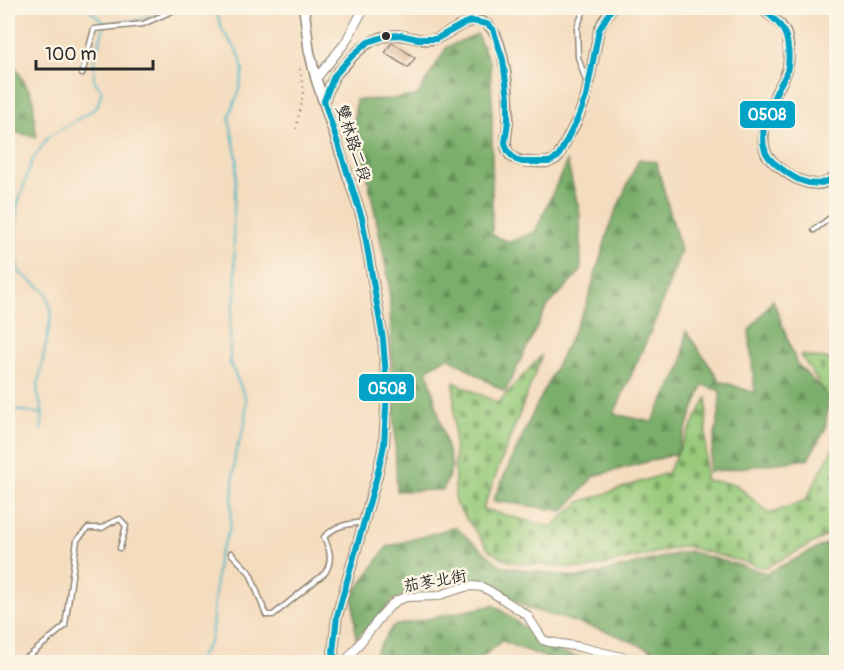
<svg xmlns="http://www.w3.org/2000/svg" width="844" height="670" font-family="Pangolin,'LXGW WenKai TC',sans-serif">
<defs>
<pattern id="forest-firs" width="22" height="20" patternUnits="userSpaceOnUse" patternTransform="scale(1.5)"><rect width="22" height="20" fill="#7aae6a"/><path d="M5 1l3.5 6h-7zM16 11l3.5 6h-7z" fill="#648e57"/></pattern>
<pattern id="cemetery-stones" width="16" height="16" patternUnits="userSpaceOnUse" patternTransform="scale(1.5)"><rect width="16" height="16" fill="#98ca7a"/><path d="M2 7V4a2 2 0 0 1 4 0v3zM10 15v-3a2 2 0 0 1 4 0v3z" fill="#7ca464"/></pattern>
</defs>
<rect width="100%" height="100%" fill="#fcf5e5"/>
<filter id="ink" filterUnits="userSpaceOnUse"><feTurbulence type="fractalNoise" baseFrequency=".0167" numOctaves="2"/><feDisplacementMap in="SourceGraphic" scale="12" xChannelSelector="R" yChannelSelector="G"/><feConvolveMatrix kernelMatrix="1 2 1 2 8 2 1 2 1" color-interpolation-filters="sRGB"/></filter>
<filter id="wash" filterUnits="userSpaceOnUse"><feTurbulence type="fractalNoise" baseFrequency=".008" numOctaves="4" result="noise"/><feDisplacementMap in="SourceGraphic" scale="24" xChannelSelector="R" yChannelSelector="G"/><feGaussianBlur stdDeviation="1.35" result="paint"/><feColorMatrix in="noise" values="0 0 0 0 0 0 0 0 0 0 0 0 0 0 0 0 0 1.4 0 .05"/><feComposite in="paint" operator="in"/></filter>
<g filter="url(#wash)">
<rect width="100%" height="100%" fill="#f4dcbe"/>
<!-- forest -->
<path fill="url(#forest-firs)" stroke="#526c4a" stroke-width="1.5" d="M477,34L490,63L492,101V235L510,242L535,232L567,161L580,214L581,271L546,308L505,392L448,357L427,369L452,467L443,490L397,491L389,282L365,164L354,122L356,100L391,99L417,96L447,47Z
M8,55L33,97L36,137L8,131Z
M639,159L656,162L681,251L656,319L614,414L652,422L682,365L686,331L720,381L755,393L749,331L773,300L797,364L829,397L825,430L808,459L708,472L719,414L720,391L703,385L676,454L594,476L564,511L493,501L530,419L586,306L611,222Z
M455,527L501,566L579,578L688,551L767,573L836,539V662H678L612,633L530,609L485,583L452,578L395,599L356,639L353,595L387,547Z
M494,605L558,652L597,662H557L502,641L476,662H369L393,626Z"/>
<!-- cemetery -->
<path fill="url(#cemetery-stones)" stroke="#627a52" stroke-width="1.5" d="M542,355L483,509L551,527L580,502L667,473L707,397L705,480L735,484L770,514L806,500L836,442V531L765,568L685,546L586,569L510,562L489,550L455,503L454,382L498,403Z
M801,355L836,361V411Z"/>
<g fill="none" stroke-linecap="round" stroke-linejoin="round">
<!-- stream -->
<path stroke="#4ab6c6" stroke-width="2" d="M87,8L105,23L140,20L168,8
M8,411L9,409L43,414L37,391L52,312L46,292L19,272L15,254L17,206L32,161L48,137L77,120L97,107L102,91L94,80V61L105,23
M41,431L43,414
M197,662L211,640L218,558L230,528L235,454L245,424L246,399L230,363V323L236,290L233,225L237,159L229,117L238,94L243,71L240,56L222,29L215,8"/>
</g>
<g id="blocks">
<!-- building -->
<path fill="#d5ab87" d="M392,42L415,58L408,68L385,53Z"/>
</g>
</g>
<g filter="url(#ink)">
<use href="#blocks" fill-opacity="0" stroke="#908474" stroke-width="1.5"/>
<g fill="none" stroke-linecap="round" stroke-linejoin="round">
<defs>
<path id="service" d="M585,8L577,27L578,57L586,81
M82,74L94,29L143,24L179,8
M814,230L834,215L836,204
M231,553L250,573L266,615H273L325,573C333,560 330,550 324,537C338,524 345,525 363,522
M18,662L29,656L65,626L77,540L88,528H102L110,523L120,519L126,526L120,548"/>
<path id="minor" d="M316,79L345,43L364,8
M345,662L382,615L391,605L398,600L407,597L437,596L465,587L472,586L482,587L490,591L527,615L543,640L549,642L580,647L642,662"/>
<path id="tertiary" d="M304,8L309,50L316,79L362,218L383,339L387,390L384,445L377,476L337,616L333,652L335,662
M761,8C773,18 787,26 788,43C789,50 789,59 788,66C787,76 779,86 775,95C768,112 759,136 766,153C769,159 774,163 779,167C786,173 793,178 802,181C816,186 825,185 836,176
M324,101C328,93 330,83 335,76C337,72 341,69 344,66C358,49 374,35 397,35C410,36 425,43 438,38C454,31 475,10 491,28C505,44 510,100 508,121C508,131 503,143 508,152C513,161 523,162 532,162C542,162 550,164 558,157L577,120L586,97L599,30L604,20L612,8"/>
</defs>
<!-- service casing -->
<use href="#service" stroke="#908474" stroke-width="7"/>
<!-- minor casing -->
<use href="#minor" stroke="#908474" stroke-width="10"/>
<!-- tertiary casing -->
<use href="#tertiary" stroke="#908474" stroke-width="12"/>
<!-- path -->
<path stroke="#908474" stroke-width="1.5" stroke-dasharray="1.5 4.5" stroke-linecap="butt" d="M296,129L304,90L299,66"/>
<!-- service -->
<use href="#service" stroke="#fff" stroke-width="4"/>
<!-- minor -->
<use href="#minor" stroke="#fff" stroke-width="8"/>
<!-- tertiary -->
<use href="#tertiary" stroke="#fff" stroke-width="9"/>
<defs>
<path id="bus-1" d="M761,8C775,19 787,28 788,48C789,55 789,63 787,71C785,78 780,84 777,91C768,108 758,135 766,153C769,159 774,163 778,166C786,172 793,178 802,181C815,186 825,184 836,176
M335,662L333,652L337,616L377,476L384,445L387,390L383,339L362,218L324,101L334,76L352,56L368,42L386,36L400,35L418,39H436L465,23L472,21L487,24L493,29L503,60L508,98V121L505,143L508,152L516,160L522,162H549L558,157L577,120L586,97L599,30L612,8"/>
</defs>
<!-- bus-1 casing -->
<use href="#bus-1" stroke="#fcf5e5" stroke-width="10"/>
<!-- bus-1 -->
<use href="#bus-1" stroke="#02a3c6" stroke-width="6"/>
</g>
</g>
<!-- markers -->
<circle fill="#2b2b2b" stroke="#fcf5e5" stroke-width="2" cx="386" cy="36" r="5"/>
<g text-anchor="middle" stroke-width="5" stroke-linejoin="round" paint-order="stroke">
<!-- street labels -->
<g font-size="16" fill="#2b2b2b" stroke="#fcf5e5">
<text transform="translate(354 143) rotate(72)" y="6">雙林路二段</text>
<text transform="translate(435 580) rotate(-10)" y="6">茄苳北街</text>
</g>
</g>
<g stroke="#fcf5e5" stroke-width="2">
<rect x="739" y="100" width="57" height="29" rx="6" fill="#02a3c6"/>
<rect x="358" y="373" width="57" height="29" rx="6" fill="#02a3c6"/>
</g>
<g font-size="16" text-anchor="middle" font-weight="bold" fill="#fff">
<text x="767" y="120">0508</text>
<text x="387" y="394">0508</text>
</g>
<!-- margin -->
<rect width="844" height="670" fill="none" stroke="#fcf5e5" stroke-width="30"/>
<!-- scale -->
<path d="M36 60v9h117v-9" fill="none" stroke="#2b2b2b" stroke-width="3"/>
<text x="45" y="60" font-size="18" fill="#2b2b2b" stroke="#fcf5e5" stroke-width="4.5" paint-order="stroke">100 m</text>
</svg>
